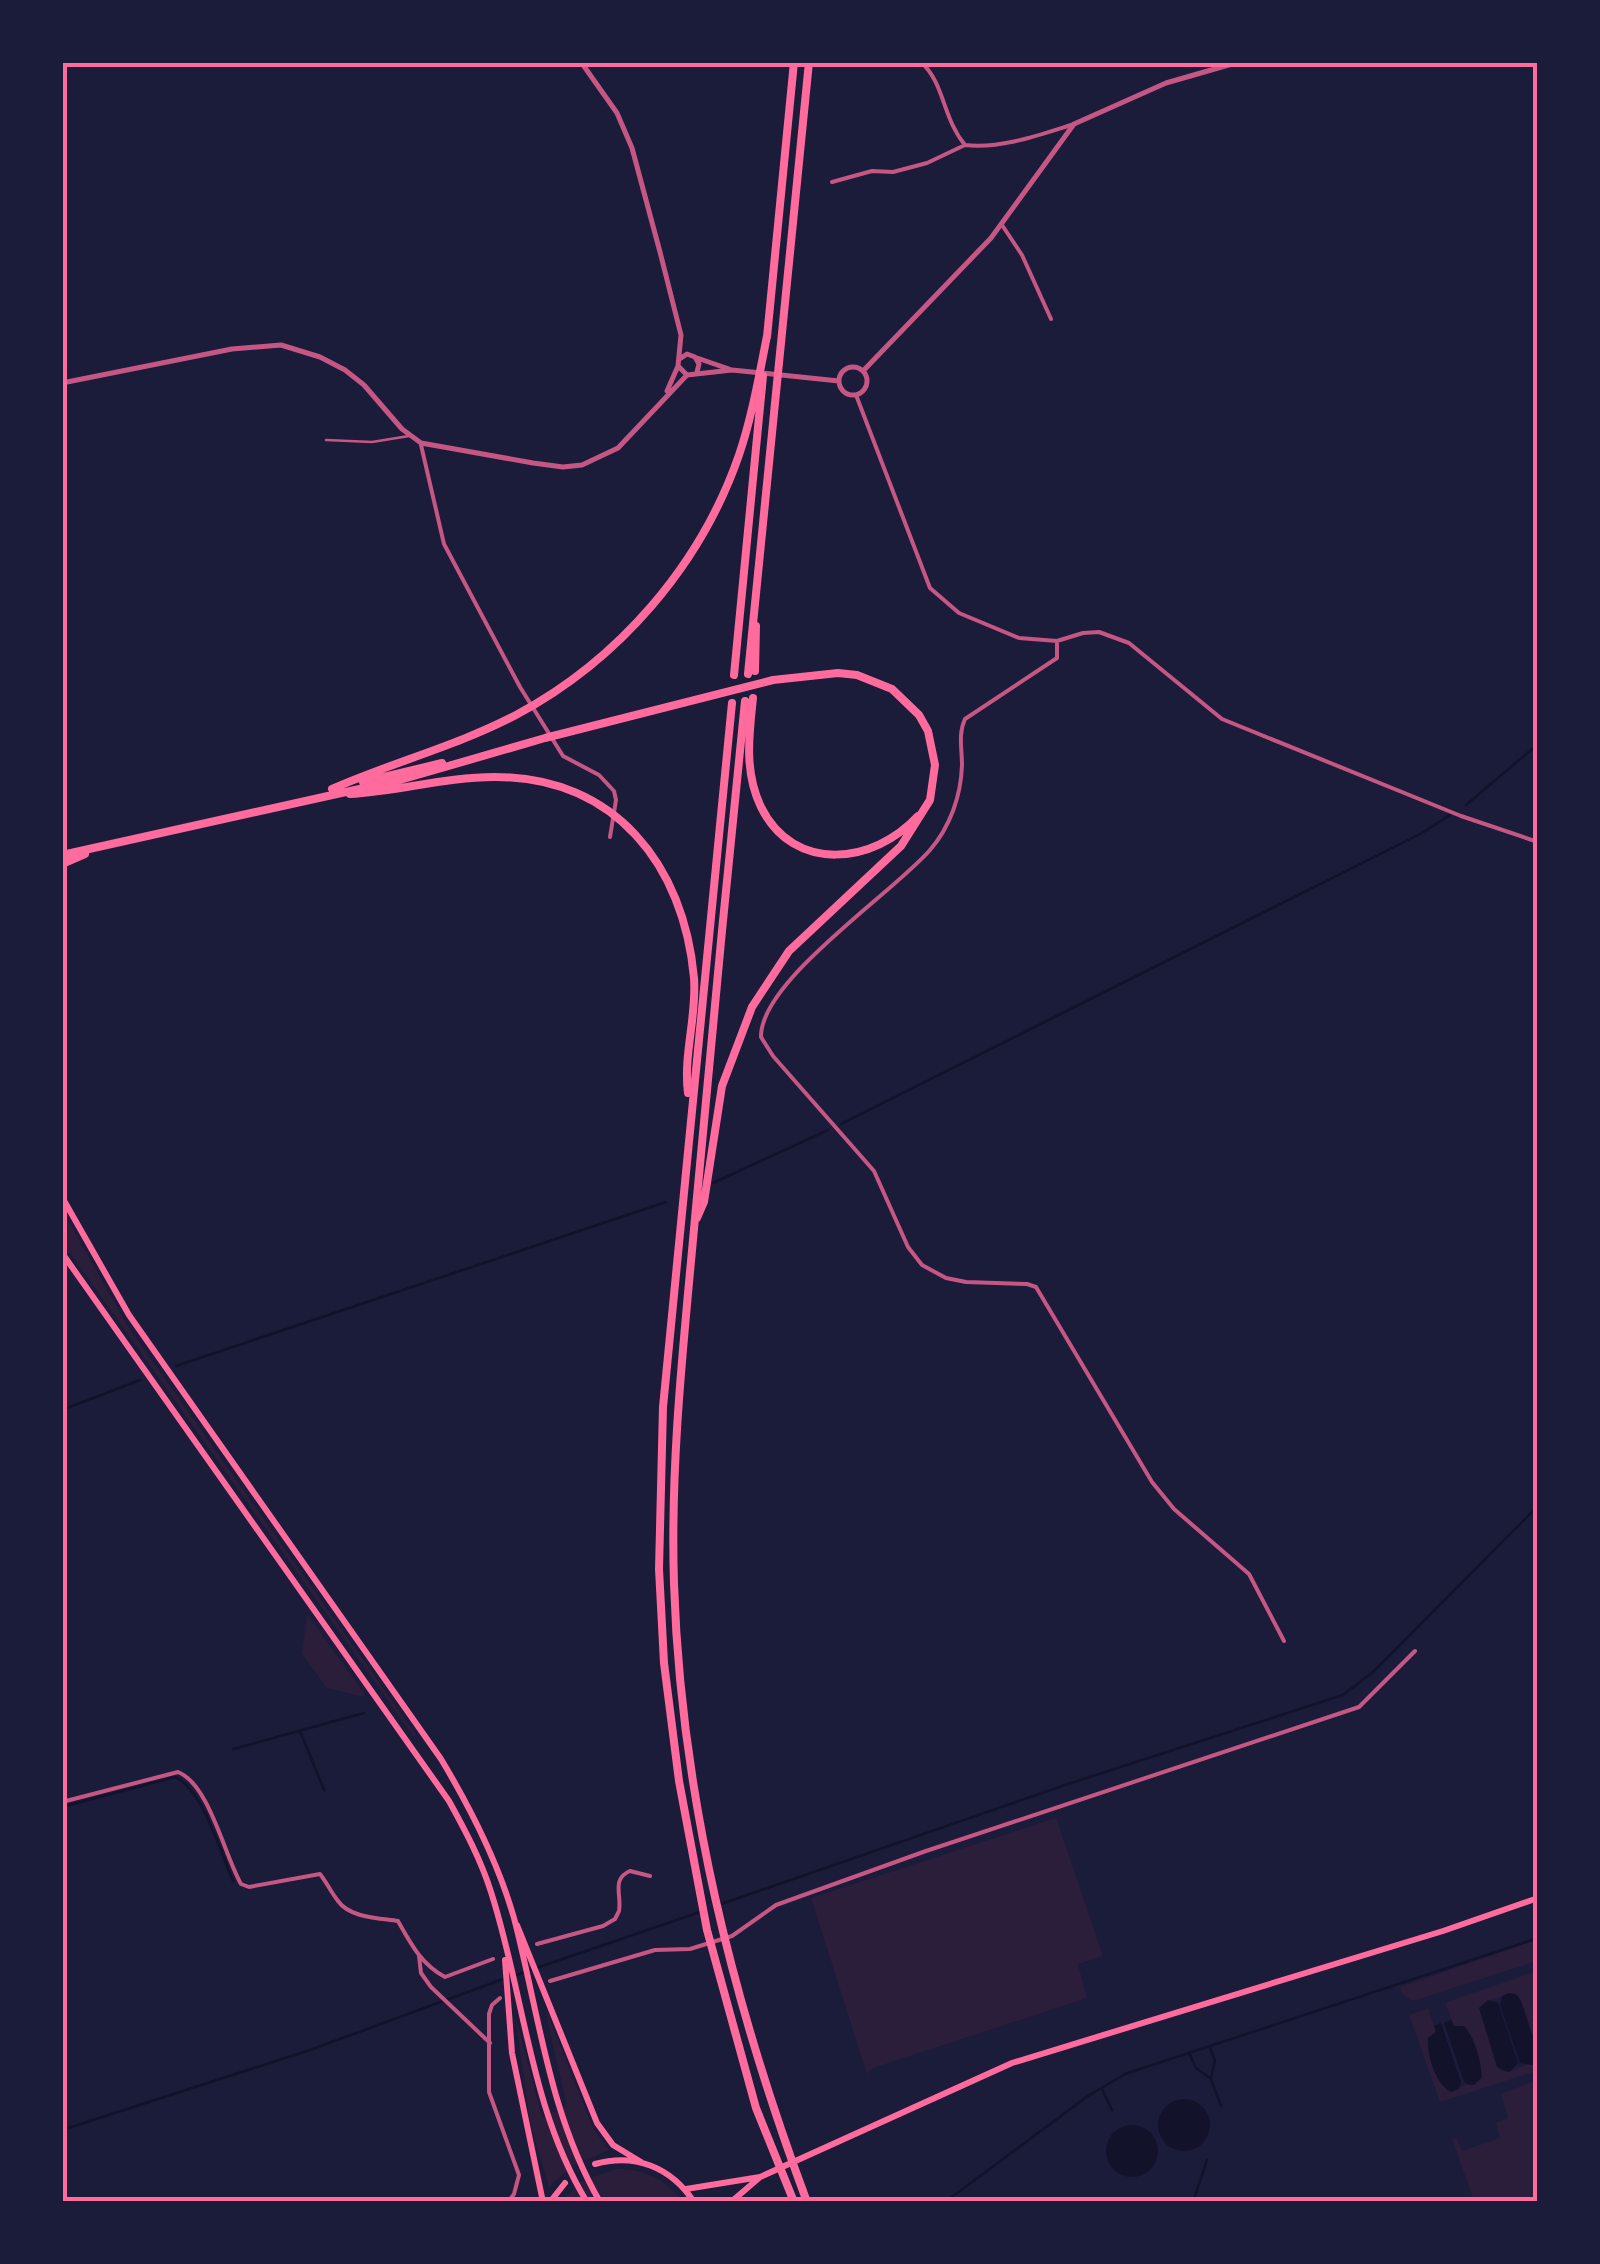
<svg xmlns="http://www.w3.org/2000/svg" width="1600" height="2264" font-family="'Roboto Serif',serif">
<rect width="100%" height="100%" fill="#1b1b3a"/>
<!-- green -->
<path fill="#2a1e3b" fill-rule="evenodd" d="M62,1210L127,1325L416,1735L414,1737L63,1243Z
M307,1614L365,1695L364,1697L327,1688L302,1654Z
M1056,1818L1103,1956L1078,1964L1087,1998L873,2068L867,2074L811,1898Z
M1537,1940V1961L1413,2001L1403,1995L1400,1987Z
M1537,1971V2009L1532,2012L1537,2026V2049L1521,2001L1513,1993L1492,2000L1480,2012L1500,2070L1509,2072L1537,2060V2071L1440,2102L1409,2015ZM1445,2003L1454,2026L1481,2076L1470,2085L1466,2084L1452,2092C1435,2082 1427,2056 1428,2038L1436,2032L1428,2008Z
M544,2005L593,2128L609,2150L573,2165L549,2187L530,2123L515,2015L542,2117L567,2107Z
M1537,2080V2201H1474L1452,2139L1457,2138L1462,2151L1500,2138L1496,2123L1508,2118L1501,2094Z
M616,2169C645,2169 665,2179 683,2201L561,2202L582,2181Z"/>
<!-- water -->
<path fill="#12122b" d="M1509,1993L1517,1995L1521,2001L1537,2049V2060L1532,2065L1520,2063L1500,2005L1502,1996Z
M1488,2000L1498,2003L1518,2063L1509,2072L1497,2067L1479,2008Z
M1451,2020L1454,2026H1464C1475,2037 1481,2062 1482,2077L1474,2085L1466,2084L1463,2079L1444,2023Z
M1441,2023L1461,2082L1459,2089L1451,2092C1436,2085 1427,2056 1428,2038L1436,2032L1434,2026Z
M1158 2125a26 26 0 1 1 52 0a26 26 0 1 1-52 0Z
M1106 2151a26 26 0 1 1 52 0a26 26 0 1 1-52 0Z"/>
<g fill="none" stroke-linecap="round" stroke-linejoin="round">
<!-- stream -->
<path stroke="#12122b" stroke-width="2.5" d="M1466,805L1538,744
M841,1124L1422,833L1450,815
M713,1183L828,1130
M176,1366L666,1202
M62,1410L140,1380
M300,1731L324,1790
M233,1749L364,1713
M62,1807L175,1777C202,1788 221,1853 233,1881
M721,1904L1068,1784L1343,1695L1373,1672L1538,1506
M513,1976L700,1912
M1210,2047L1215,2061L1211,2077
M1189,2053L1196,2068L1211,2079L1221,2106
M1102,2089L1112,2110
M62,2130L310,2050L506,1978
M945,2202L1088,2096L1125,2074L1538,1938
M1193,2202L1207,2160"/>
<!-- service -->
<path stroke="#c65784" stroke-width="2.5" d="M326,440L372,442L409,436"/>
<!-- minor -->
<path stroke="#c65784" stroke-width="4" d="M921,62C945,84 942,117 965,145C1001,149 1039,135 1074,124
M832,182L872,171L893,172L927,163L965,145
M1002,225L1022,255L1051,319
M856,395L930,588L959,613L1019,638L1057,641L1083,633L1099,632L1129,643L1222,719L1461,816L1538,842
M421,445L444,544L520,687L563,756L599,775L614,791L616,800L610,837
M1057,641V658L965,719C958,734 962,749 962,765C961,796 950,827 930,850C893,893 760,981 761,1037L773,1056L874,1171L908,1247L922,1265L946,1278L966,1282L1027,1284L1036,1287L1152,1482L1174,1509L1249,1574L1284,1641
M62,1802L178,1772C209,1784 224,1854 241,1884L249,1887L320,1874C327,1883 331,1892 338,1901C350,1918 379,1918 398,1921C411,1944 421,1964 445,1977L493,1959
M537,1944L603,1926L615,1919L619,1911C622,1895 611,1879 630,1871L650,1876
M419,1956L421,1973L431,1987L490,2043
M550,1981L655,1950L690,1949L732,1936L776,1905L926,1851L1359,1707L1415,1651
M500,1998L492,2005L489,2014V2092L519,2175L514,2194L508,2202"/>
<!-- tertiary -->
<path stroke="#c65784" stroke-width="5" d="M581,62L617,113L632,148L660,252L681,335L678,366L667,391
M681,358L687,354L695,357L699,364L697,372
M697,358L729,369
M678,366L687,375L732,370L839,381
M839 381a14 14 0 1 1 28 0a14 14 0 1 1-28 0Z
M863,371L991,238L1074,124L1166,83L1239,62
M62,383L232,349L281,345L320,357L345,370L364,385L402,429L421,443L533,463L563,467L582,465L618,448L687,375"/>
<!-- primary -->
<path stroke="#ff6b9d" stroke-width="6" d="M62,1197L129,1315L441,1759C471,1809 498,1862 514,1918C539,2014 549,2114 600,2202
M62,1253L449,1801C465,1830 481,1860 491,1892C524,1994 530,2109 587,2202
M517,1925L597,2123L613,2145L641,2162
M505,1960L512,2053L543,2202
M595,2164C635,2153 671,2167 694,2202
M686,2189L760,2177L1012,2063L1443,1931L1538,1898
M550,2202L565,2183
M731,2202L759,2178"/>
<!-- motorway -->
<path stroke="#ff6b9d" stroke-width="8" d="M767,337L794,62
M755,671L756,626
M748,674L809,62
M734,675L763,376
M753,698C749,735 744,772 761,807C794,874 874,864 918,816
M745,701C727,873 711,1046 695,1218C684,1340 670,1461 674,1584C681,1798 733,2003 807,2202
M732,703L663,1407L659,1569L664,1663L679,1781L707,1930L756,2108L794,2202
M363,782L442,763
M332,789C393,762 457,746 516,715C619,660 701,565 739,455C752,417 759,376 767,336
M350,794C399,791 446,777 495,777C615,777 684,865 694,978C697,1016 683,1055 688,1093
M62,855L400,780L545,738L773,680L838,673L857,675L892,689L919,715L928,731L935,765L930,800L901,846L789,951L752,1007L722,1086L704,1202L697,1218
M62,864L85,854"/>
</g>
<!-- border -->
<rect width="1600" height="2264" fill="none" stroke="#1b1b3a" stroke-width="130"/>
<rect x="65" y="65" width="1470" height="2134" fill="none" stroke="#ff6b9d" stroke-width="4"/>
</svg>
